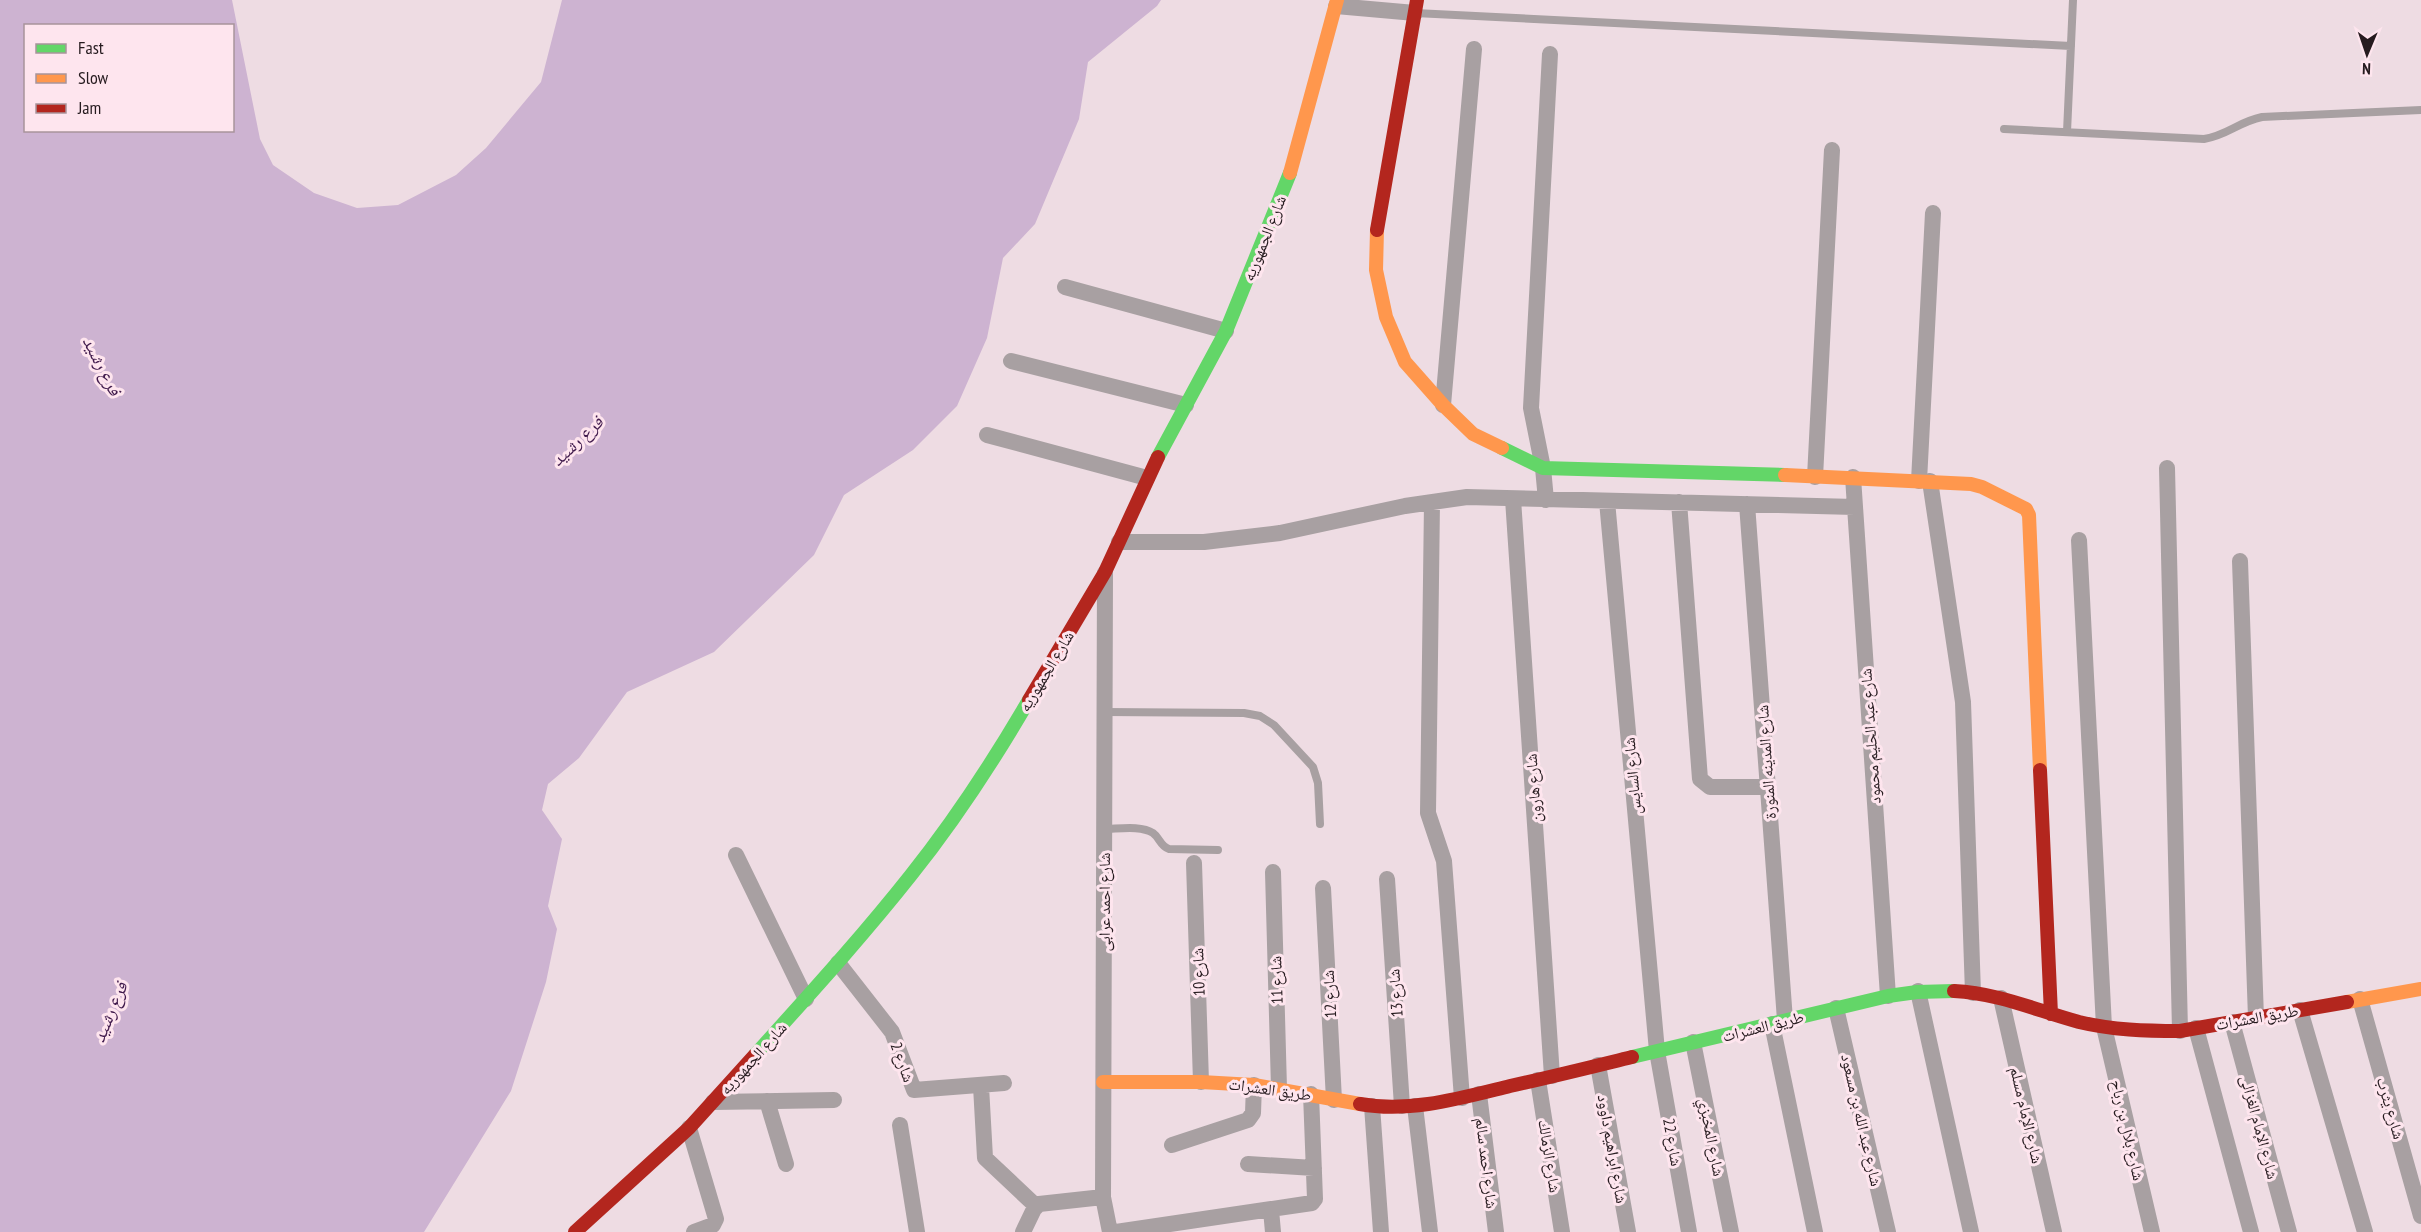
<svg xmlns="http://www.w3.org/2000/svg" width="2421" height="1232" font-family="'PT Sans Narrow','Noto Naskh Arabic',sans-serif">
<rect width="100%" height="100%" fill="#eedce3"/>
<!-- water -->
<path fill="#cdb3d1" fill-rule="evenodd" d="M0,0H232L260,139L273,165L314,193L357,208L398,205L456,175L486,148L541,82L562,0H1161L1157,6L1088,62L1079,119L1035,224L1003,258L987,338L957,406L913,450L844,495L814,555L714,652L627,692L579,758L548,784L542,810L562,839L548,906L557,929L546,982L511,1091L424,1232H0ZM26,26H232V130H26Z"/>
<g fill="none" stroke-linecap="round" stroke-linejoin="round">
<!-- lane -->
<path stroke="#a8a0a2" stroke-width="8" d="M1415,13L2071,46
M2004,129L2204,139C2228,135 2238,122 2262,117L2421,110
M2067,132L2073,0
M1105,712L1244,713L1260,716L1274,725L1313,767L1318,783L1320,824
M1104,829C1118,829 1141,825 1153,833C1160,838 1160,846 1169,849L1218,850"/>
<!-- street -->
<path stroke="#a8a0a2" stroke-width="16" d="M1336,6L1415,13
M1065,287L1226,331
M1011,361L1186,405
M1443,405L1474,49
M987,435L1147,478
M2167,468L2180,1031
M1815,477L1832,150
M1853,477L1888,996
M1919,481L1933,213
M1930,481L1963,702L1973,993
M1513,499L1552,1076
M1546,500L1543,468L1531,408L1550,54
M1607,501L1657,1051L1689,1232
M1432,502L1428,813L1444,861L1462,1098
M1679,502L1700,779L1710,787H1768
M1747,504L1785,1020
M2079,540L2104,1027L2152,1232
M1119,542H1204L1280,533L1405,506L1467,497L1855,507
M2240,561L2256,1018
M1105,573L1103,1197L1110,1232
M736,855L806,999
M1194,863L1201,1082
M1273,872L1279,1088
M1387,879L1402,1106
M1323,888L1334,1100
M838,963L892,1032L914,1090L1004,1083
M1918,991L1971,1232
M2001,998L2054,1232
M2360,999L2421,1216
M1836,1008L1888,1232
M2300,1010L2365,1232
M2232,1022L2289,1232
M1772,1024L1815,1232
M2196,1028L2251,1232
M1693,1042L1731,1232
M1598,1065L1628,1232
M1538,1080L1562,1232
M981,1086L985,1158L1036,1206
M1479,1094L1496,1232
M767,1101L786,1164
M713,1102L834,1100
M1372,1106L1381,1232
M1415,1106L1430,1232
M900,1125L917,1232
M689,1128L716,1219L713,1225L694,1232
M1172,1145L1248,1120L1253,1113L1254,1085
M1248,1164L1314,1168
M1271,1210L1273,1232
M1023,1232L1034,1209L1039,1204L1103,1197
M1116,1232L1312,1203L1315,1199L1311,1094"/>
<!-- fast -->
<path stroke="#63d668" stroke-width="14" d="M1502,448L1543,468L1785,475
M1158,457L1226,331L1290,173
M755,1055C808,996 862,937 911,875C955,820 994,760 1029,700
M1632,1057L1888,996L1917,992L1954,991"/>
<!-- slow -->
<path stroke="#ff974d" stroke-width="14" d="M1290,173L1337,0
M1377,230L1376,270L1386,317L1405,362L1443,405L1473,434L1502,448
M1785,475L1971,484L1982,487L2026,509L2029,515L2040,770
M2347,1002L2421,989
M1103,1082H1201L1254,1085L1360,1104"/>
<!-- jam -->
<path stroke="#b3261e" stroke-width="14" d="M1377,230L1417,0
M1029,700L1105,572L1158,457
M2040,770L2051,1014
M1954,991C1998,993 2038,1011 2079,1022C2112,1030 2146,1031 2180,1031L2347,1002
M1360,1104C1410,1113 1461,1098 1510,1086C1551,1077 1591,1067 1632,1057
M575,1232L689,1128L755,1055"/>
</g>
<g text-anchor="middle" stroke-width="6" stroke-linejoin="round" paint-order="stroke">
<!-- street labels -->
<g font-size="16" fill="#261b1f" stroke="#fee5ee">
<text transform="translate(1264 238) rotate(-68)" y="6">شارع الجمهوريه</text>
<text transform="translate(1046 671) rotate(-59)" y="6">شارع الجمهوريه</text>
<text transform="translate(1870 736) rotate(-94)" y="6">شارع عبد الحليم محمود</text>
<text transform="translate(1766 762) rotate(-94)" y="6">شارع المدينه المنورة</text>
<text transform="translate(1632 776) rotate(-95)" y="6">شارع السايس</text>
<text transform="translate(1533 788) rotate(-94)" y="6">شارع هارون</text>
<text transform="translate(1104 902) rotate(-90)" y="6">شارع احمد عرابى</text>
<text transform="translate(1198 972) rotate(-92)" y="6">شارع 10</text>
<text transform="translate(1276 980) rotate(-92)" y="6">شارع 11</text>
<text transform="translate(1395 993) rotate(-94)" y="6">شارع 13</text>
<text transform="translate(1329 994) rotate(-93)" y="6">شارع 12</text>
<text transform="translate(2257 1017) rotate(-10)" y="6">طريق العشرات</text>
<text transform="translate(1763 1026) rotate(-14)" y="6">طريق العشرات</text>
<text transform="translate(753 1058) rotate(-48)" y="6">شارع الجمهوريه</text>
<text transform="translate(903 1062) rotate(70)" y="6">شارع 2</text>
<text transform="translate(1270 1089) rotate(8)" y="6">طريق العشرات</text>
<text transform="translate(2391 1108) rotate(74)" y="6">شارع يثرب</text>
<text transform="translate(2027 1115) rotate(77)" y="6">شارع الإمام مسلم</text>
<text transform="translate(1862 1120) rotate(77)" y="6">شارع عبد الله بن مسعود</text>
<text transform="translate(2260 1127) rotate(75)" y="6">شارع الإمام الغزالى</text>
<text transform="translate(2128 1130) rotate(77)" y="6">شارع بلال بن رباح</text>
<text transform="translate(1712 1137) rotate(79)" y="6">شارع المخبزي</text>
<text transform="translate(1673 1142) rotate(80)" y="6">شارع 22</text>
<text transform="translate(1613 1149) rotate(80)" y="6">شارع ابراهيم داوود</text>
<text transform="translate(1550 1156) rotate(81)" y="6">شارع الزمالك</text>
<text transform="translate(1487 1163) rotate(83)" y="6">شارع احمد سالم</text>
</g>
<!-- water labels -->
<g font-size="18" font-style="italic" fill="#401a4c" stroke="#fee5ee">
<text transform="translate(102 366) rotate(63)" y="6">فرع رشيد</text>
<text transform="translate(577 441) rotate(-43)" y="6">فرع رشيد</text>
<text transform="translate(110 1012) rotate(-67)" y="6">فرع رشيد</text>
</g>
</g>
<!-- legend -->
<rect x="24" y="24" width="210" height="108" fill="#fee5ee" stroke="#a8949b" stroke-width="1.5"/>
<rect x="36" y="44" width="30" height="9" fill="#63d668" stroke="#a8949b" stroke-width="1.5"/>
<text x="78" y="54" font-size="18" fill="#261b1f">Fast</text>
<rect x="36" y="74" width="30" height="9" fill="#ff974d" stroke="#a8949b" stroke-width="1.5"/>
<text x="78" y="84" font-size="18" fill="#261b1f">Slow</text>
<rect x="36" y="104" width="30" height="9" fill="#b3261e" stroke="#a8949b" stroke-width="1.5"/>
<text x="78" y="114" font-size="18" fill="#261b1f">Jam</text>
<!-- north arrow -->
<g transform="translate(2367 54) rotate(182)" stroke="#fee5ee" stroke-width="4.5" paint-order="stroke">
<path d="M0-4.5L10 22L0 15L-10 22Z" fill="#261b1f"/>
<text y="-9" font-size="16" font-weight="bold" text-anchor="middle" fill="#261b1f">N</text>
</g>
</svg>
